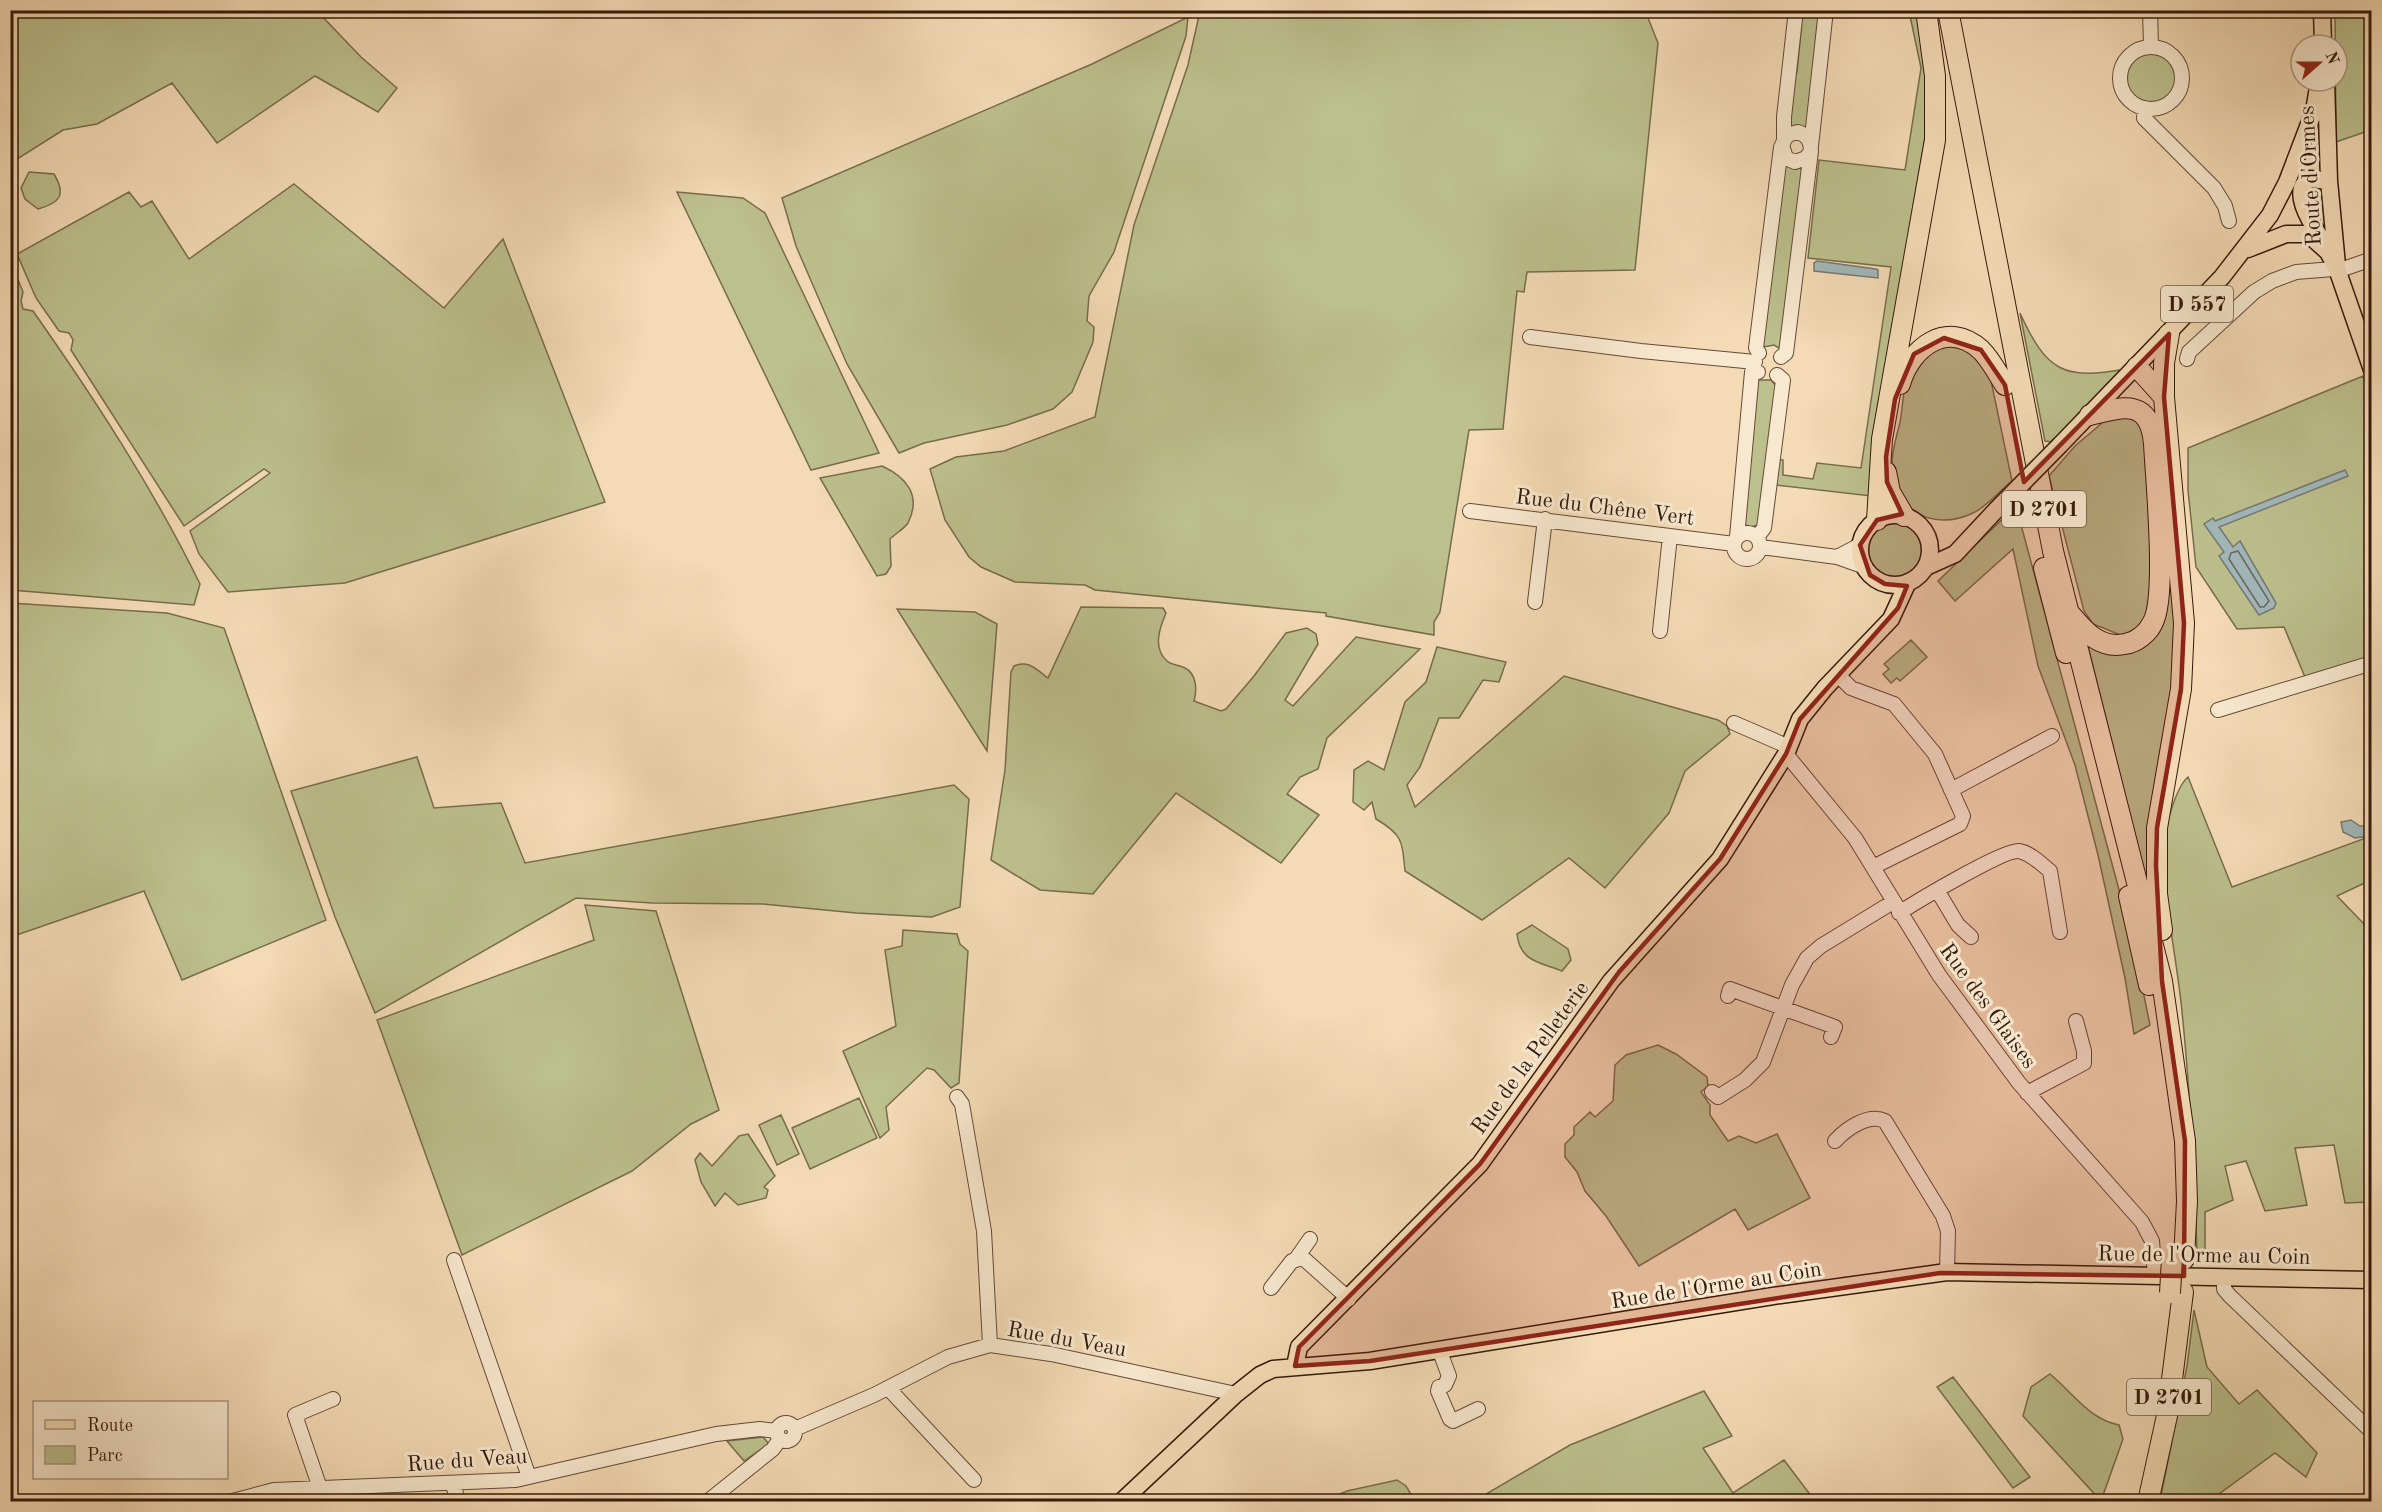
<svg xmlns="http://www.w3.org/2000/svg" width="2382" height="1512" font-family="'Old Standard TT',serif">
<rect width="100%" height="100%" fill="#f4dbb5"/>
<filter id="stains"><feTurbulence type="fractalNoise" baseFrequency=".00333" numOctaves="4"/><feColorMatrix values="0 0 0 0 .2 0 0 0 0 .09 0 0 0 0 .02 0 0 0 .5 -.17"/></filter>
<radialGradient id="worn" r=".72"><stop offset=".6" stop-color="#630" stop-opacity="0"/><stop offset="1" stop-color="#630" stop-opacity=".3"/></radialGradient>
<!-- green -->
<path fill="#bcc08d" stroke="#786c4c" stroke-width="1.5" d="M11,10L317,11L361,57L397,88L378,112L315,76L217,143L172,83L97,124L63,130L11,163Z
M1631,10L1648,18L1658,43L1635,270L1527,272L1524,292L1517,291L1503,429L1469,430L1440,612L1434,622V635L1326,616V613L1095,590L1085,585L1015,582L981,567L969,557L945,520L930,469L956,457L1004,451L1095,417L1134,225L1188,65L1200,11Z
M1800,11H1825L1811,138L1786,133L1790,86L1797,72L1801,30L1798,28Z
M1909,11H1919L1931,101L1882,393L1871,496L1776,485L1778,459L1783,460V475L1813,479L1817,463L1861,468L1891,267L1808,258L1819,160L1905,170L1921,68Z
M2335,11H2372L2371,130L2336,142Z
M1188,17L1186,36L1114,252L1089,296L1087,321L1094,327L1093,342L1072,392L1053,409L1007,425L924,443L899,453L847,364L796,246L782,198L1092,64Z
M2124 77a26 26 0 1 1 52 0a26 26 0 1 1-52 0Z
M1784,162L1807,164L1784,351L1774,345L1758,348Z
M29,172L54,174C67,196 59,203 38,209L25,199L21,188Z
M294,184L444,308L503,239L605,502L345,583L228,592L199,554L190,531L270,473L264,469L184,526L71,350L73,340L69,333L59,331L36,298L17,254L129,192L141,207L152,201L189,259Z
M677,192L743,198L765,213L879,453L811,470Z
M11,262L23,292L21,301L23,309L33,311C94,398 153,488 200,584L194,605L11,590Z
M2020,313C2047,372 2063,380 2126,369L2053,442L2045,441Z
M1958,344L1970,349L1989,371L2012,481C2000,490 1987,507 1973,513C1934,532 1893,511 1892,467C1891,452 1897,436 1900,422C1903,407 1903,385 1909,372C1919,353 1938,346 1958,344Z
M2363,376L2372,401L2371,658L2305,677L2284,627L2237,629L2196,567L2188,490V448Z
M1758,380H1771L1778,388L1762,524L1751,527L1745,525L1754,388Z
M2137,417L2149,443L2151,602C2147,622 2142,628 2123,636L2093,624L2084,611L2049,476L2075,446L2108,418Z
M882,466C906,477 922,495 908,523C905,528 895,534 890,539L891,566L886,574L877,576L820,478Z
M2162,485L2180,616L2150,896L2088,646C2101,650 2115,654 2129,653C2143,651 2159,638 2163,624C2174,588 2164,524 2162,485Z
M2016,506L2133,942L2150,1025L2134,1034L2125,978L2098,855L2075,765L2038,666L2013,549L1955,601L1938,581Z
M1866 549a29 29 0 1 1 58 0a29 29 0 1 1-58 0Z
M10,603L167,613L224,628L326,920L182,980L144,891L11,937Z
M1081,607L1163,608L1166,613C1160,627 1152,648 1167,661C1171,665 1180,665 1185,668C1197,674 1197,690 1194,701L1221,711L1226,709L1254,676L1286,633L1307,628L1316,634L1318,644L1285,700L1293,706L1356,637L1420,649L1327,738L1318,769L1300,777L1287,794L1319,815L1281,863L1176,793L1093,894L1040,890L991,860L1005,770L1011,672L1014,666C1029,660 1036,669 1048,678Z
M897,609L975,612L997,624L987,751Z
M1911,640L1927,657L1900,681L1897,678L1891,683L1883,674L1889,669L1884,664Z
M1437,647L1506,662L1499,682L1483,680L1459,718H1439L1420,767L1407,785L1415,807L1564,676L1718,720L1727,726L1730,734L1685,771L1669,813L1605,888L1569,858L1482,920L1405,871C1402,841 1403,835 1376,819L1372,802L1364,810L1353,802L1354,770L1368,761L1384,770L1405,702L1426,682Z
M417,757L434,808L501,803L525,863L954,785L969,799L960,907L932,917L856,913L763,904L652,903L576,898L375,1013L335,917L291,791Z
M2188,777L2232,887L2371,836V880L2337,896L2365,925L2371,924V1202L2345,1203L2334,1145L2295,1148L2307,1205L2265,1211L2246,1161L2225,1166L2233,1200L2205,1212V1251L2197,1252C2194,1168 2190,1085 2181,1002C2175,949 2163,897 2164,844C2165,827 2176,787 2188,777Z
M585,905L656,911L719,1110L691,1124L632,1171L462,1255L377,1020L594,940Z
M1532,925L1568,949L1571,960L1562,971C1540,962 1520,962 1517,934Z
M903,930L957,934L960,944L968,951L959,1083L951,1088L934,1070L927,1068L886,1107L889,1130L880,1138L843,1051L896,1026L885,950L902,946Z
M1658,1045L1676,1054L1707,1077L1708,1086L1701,1092L1710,1105V1115L1728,1141L1739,1136L1756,1143L1777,1134L1810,1198L1748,1230L1735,1209L1639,1266L1606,1216L1585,1191L1577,1172L1565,1157V1144L1574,1135V1127L1590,1112L1595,1117L1613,1101L1615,1065L1626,1055Z
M859,1098L877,1138L810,1169L792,1128Z
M781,1115L799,1154L777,1165L759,1125Z
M748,1134L775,1176L764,1187L768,1190L766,1198L738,1205L725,1193L715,1206L701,1182L695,1160L700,1153L712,1166L739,1136Z
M2194,1310L2207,1367L2239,1404L2257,1390L2317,1453L2306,1477L2275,1453L2215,1497L2217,1501H2160L2187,1366Z
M2050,1374C2073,1393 2089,1419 2119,1425L2123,1439L2101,1501L2023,1416L2031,1387Z
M1953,1377L2030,1477L2013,1488L1937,1387Z
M1704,1391L1732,1436L1703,1448L1733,1493L1784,1460L1815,1501H1488L1486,1494L1570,1445Z
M763,1437L769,1444L744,1461L727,1441Z
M1397,1480L1406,1486L1415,1501H1323L1347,1491Z"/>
<!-- water -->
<path fill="#a2b8ba" stroke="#767874" stroke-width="1.5" d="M1817,261L1876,269L1878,270V278L1814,271V263Z
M2345,470L2348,476L2219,527L2233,547L2240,541L2276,603L2274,608L2259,615L2219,556L2224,552L2204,524L2213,518L2215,521Z
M2351,820L2360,826H2369V836L2355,838L2343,832L2341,822Z"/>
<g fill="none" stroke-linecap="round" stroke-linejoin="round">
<!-- shore -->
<path stroke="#6b6862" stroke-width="1.5" d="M2238,551L2269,601L2264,607H2260L2229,559L2231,553Z"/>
<defs>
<path id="minor" d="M2150,10L2151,46
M2120 78a31 31 0 1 1 62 0a31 31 0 1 1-62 0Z
M2145,108L2144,118L2214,188L2225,206L2229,221
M1784,138V117L1796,10
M1811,146L1826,10
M1530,337L1641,351L1755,362
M1759,353L1756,348L1781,147
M1781,357L1786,353L1811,151C1811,141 1807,135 1798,132L1787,135L1782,145L1786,158L1795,162L1806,158L1811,151
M2187,359L2189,352L2254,292L2272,281L2296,272L2346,268L2372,259
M1470,511L1734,544
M1734 546a13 13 0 1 1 26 0a13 13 0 1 1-26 0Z
M1737,537L1752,372H1758
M1757,537L1764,528L1783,380L1777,375
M1761,547L1837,557L1865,567
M1837,557L1860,545
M1535,602L1545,519
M1660,631L1670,536
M1838,675L1851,688L1894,704L1935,754L1963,816L1960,824L1873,867
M2218,710L2372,663
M1734,723L1780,743
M1786,754L1855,838L1939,975L2019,1083L2142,1222L2152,1241L2155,1275
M1951,790L2052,736
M1937,890L1958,925L1971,937
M1899,913C1916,902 2004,849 2019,851C2031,853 2041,864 2050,871L2060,932
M1728,996L1730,989L1835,1027L1831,1037
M1712,1092L1718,1097L1745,1080L1763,1062L1792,985L1807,958L1821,946L1893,902
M2027,1093L2084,1063V1051L2076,1021
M957,1097L962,1104L984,1231L990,1345
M1835,1141C1846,1129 1868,1113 1885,1121L1943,1216L1948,1231L1947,1272
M1296,1259L1310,1239
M454,1260L529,1477
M2224,1278V1289L2230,1296L2372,1432
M1271,1288L1292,1261L1303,1258L1349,1299
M1439,1349L1449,1376L1445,1385L1439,1387L1438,1391L1450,1419L1453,1421L1478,1409
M888,1388L974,1480
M777 1432a9 9 0 1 1 18 0a9 9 0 1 1-18 0Z
M797,1428L874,1395L948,1357L990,1345L1051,1354L1236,1394
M452,1483L459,1502
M320,1488L295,1415L333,1399
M229,1502L274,1490L516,1480L716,1434L760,1429L776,1431
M707,1502L773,1449L780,1439"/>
<path id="major" d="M2322,10L2323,45
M2326,81L2329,181L2337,265
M2323,242C2314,227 2288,191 2310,179L2329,181
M2248,249L2286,234H2308L2328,252L2337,269L2372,370
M2060,445L2222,277L2270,215L2287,182L2314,111L2319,81
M1860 550a35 35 0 1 1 70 0a35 35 0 1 1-70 0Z
M1926,567L1955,554L1997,509
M1295,1366L1299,1347L1480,1164L1611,981L1720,859L1786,754L1800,719L1825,688L1891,619L1908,582
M1121,1502L1236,1394L1260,1375L1273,1369L1370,1361L1773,1296L1947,1272L2372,1280"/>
<path id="highway" d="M1948,10L2053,551L2162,981L2185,1141L2187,1201L2184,1259
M2137,367L2164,397
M1900,384C1910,348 1947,319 1981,350C1991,360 1998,374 2005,385
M1886,472L1890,492L1904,516
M1877,520L1882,439L1935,140V76L1926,10
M2044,568L2066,653
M2072,616C2086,633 2101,649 2125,644C2137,642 2148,633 2153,622C2167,596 2156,480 2154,444C2150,399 2125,406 2090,415
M2129,896L2149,985
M2162,930L2157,894V828L2181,689L2184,623L2164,397V363L2169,334
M2148,1502L2168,1411L2183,1292"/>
</defs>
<!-- minor casing -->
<use href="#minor" stroke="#644a35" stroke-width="16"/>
<!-- major casing -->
<use href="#major" stroke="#34190a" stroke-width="19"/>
<!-- highway casing -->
<use href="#highway" stroke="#34190a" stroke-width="22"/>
<!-- minor -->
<use href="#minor" stroke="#f8e8cf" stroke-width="14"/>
<!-- major -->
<use href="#major" stroke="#f4dbb5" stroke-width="16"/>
<!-- highway -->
<use href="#highway" stroke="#f4dbb5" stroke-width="20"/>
<defs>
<path id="major-bridge" d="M1997,509L2060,445"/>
<path id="highway-bridge" d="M2170,1293L2172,1259"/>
</defs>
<!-- major-bridge casing -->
<use href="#major-bridge" stroke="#34190a" stroke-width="19" stroke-linecap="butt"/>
<!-- highway-bridge casing -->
<use href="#highway-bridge" stroke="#34190a" stroke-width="22" stroke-linecap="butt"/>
<!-- major-bridge -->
<use href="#major-bridge" stroke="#f4dbb5" stroke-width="16"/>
<!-- highway-bridge -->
<use href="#highway-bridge" stroke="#f4dbb5" stroke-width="20"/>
</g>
<!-- marked area -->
<path fill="#8f2418" fill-opacity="0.2" stroke="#8f2418" stroke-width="4.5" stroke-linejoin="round" d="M2169,334L2164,397L2184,623L2181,689L2157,828L2156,865L2162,981L2185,1141L2184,1276L1940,1273L1370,1361L1295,1366L1299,1347L1480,1164L1619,972L1720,859L1786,754L1800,719L1898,608L1907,586L1885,584L1870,575L1860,545L1877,520L1902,514L1887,482L1886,457L1895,399L1914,354L1944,338L1981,350L2005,385L2024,482Z"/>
<g text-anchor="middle" stroke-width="6" stroke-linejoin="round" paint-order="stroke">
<!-- shield labels -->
<g fill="#f8e8cf" stroke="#6f5745" stroke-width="1.5">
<rect x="2161" y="286" width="72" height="36" rx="4.5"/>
<rect x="2002" y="491" width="84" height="36" rx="4.5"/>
<rect x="2127" y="1379" width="84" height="36" rx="4.5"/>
</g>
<g font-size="21" font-weight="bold" fill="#34190a">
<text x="2197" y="311">D 557</text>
<text x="2044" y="516">D 2701</text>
<text x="2169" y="1404">D 2701</text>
</g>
<!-- street labels -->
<g font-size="22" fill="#34190a" stroke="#f8e8cf">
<text transform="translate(2309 176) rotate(-93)" y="8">Route d'Ormes</text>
<text transform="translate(1605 506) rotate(7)" y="8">Rue du Chêne Vert</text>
<text transform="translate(1989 1005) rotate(54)" y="8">Rue des Glaises</text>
<text transform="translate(1529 1057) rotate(-54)" y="8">Rue de la Pelleterie</text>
<text transform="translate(2204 1254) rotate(1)" y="8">Rue de l'Orme au Coin</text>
<text transform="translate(1716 1284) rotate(-9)" y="8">Rue de l'Orme au Coin</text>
<text transform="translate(1067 1338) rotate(10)" y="8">Rue du Veau</text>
<text transform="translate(467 1459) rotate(-4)" y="8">Rue du Veau</text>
</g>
</g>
<!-- margin -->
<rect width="2382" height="1512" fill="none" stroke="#f4dbb5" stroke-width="36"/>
<rect x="12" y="12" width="2358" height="1488" fill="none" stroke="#34190a" stroke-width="3"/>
<rect x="18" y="18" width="2346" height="1476" fill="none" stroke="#34190a" stroke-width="1.5"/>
<!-- legend -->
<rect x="33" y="1401" width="195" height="78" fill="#f8e8cf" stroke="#aa9580" stroke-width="1.5"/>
<rect x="45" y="1420" width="30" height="9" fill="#f4dbb5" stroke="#aa9580" stroke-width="1.5"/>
<text x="87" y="1431" font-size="18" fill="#34190a">Route</text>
<rect x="45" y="1446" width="30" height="18" fill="#bcc08d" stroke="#aa9580" stroke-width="1.5"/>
<text x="87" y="1461" font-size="18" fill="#34190a">Parc</text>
<!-- north arrow -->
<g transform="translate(2319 63) rotate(69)"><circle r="28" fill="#f8e8cf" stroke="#aa9580" stroke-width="1.5"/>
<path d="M0-4.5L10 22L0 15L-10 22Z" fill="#8f2418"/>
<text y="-9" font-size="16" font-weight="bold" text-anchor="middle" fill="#34190a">N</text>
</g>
<rect width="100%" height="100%" filter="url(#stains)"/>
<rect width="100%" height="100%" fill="url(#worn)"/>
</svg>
